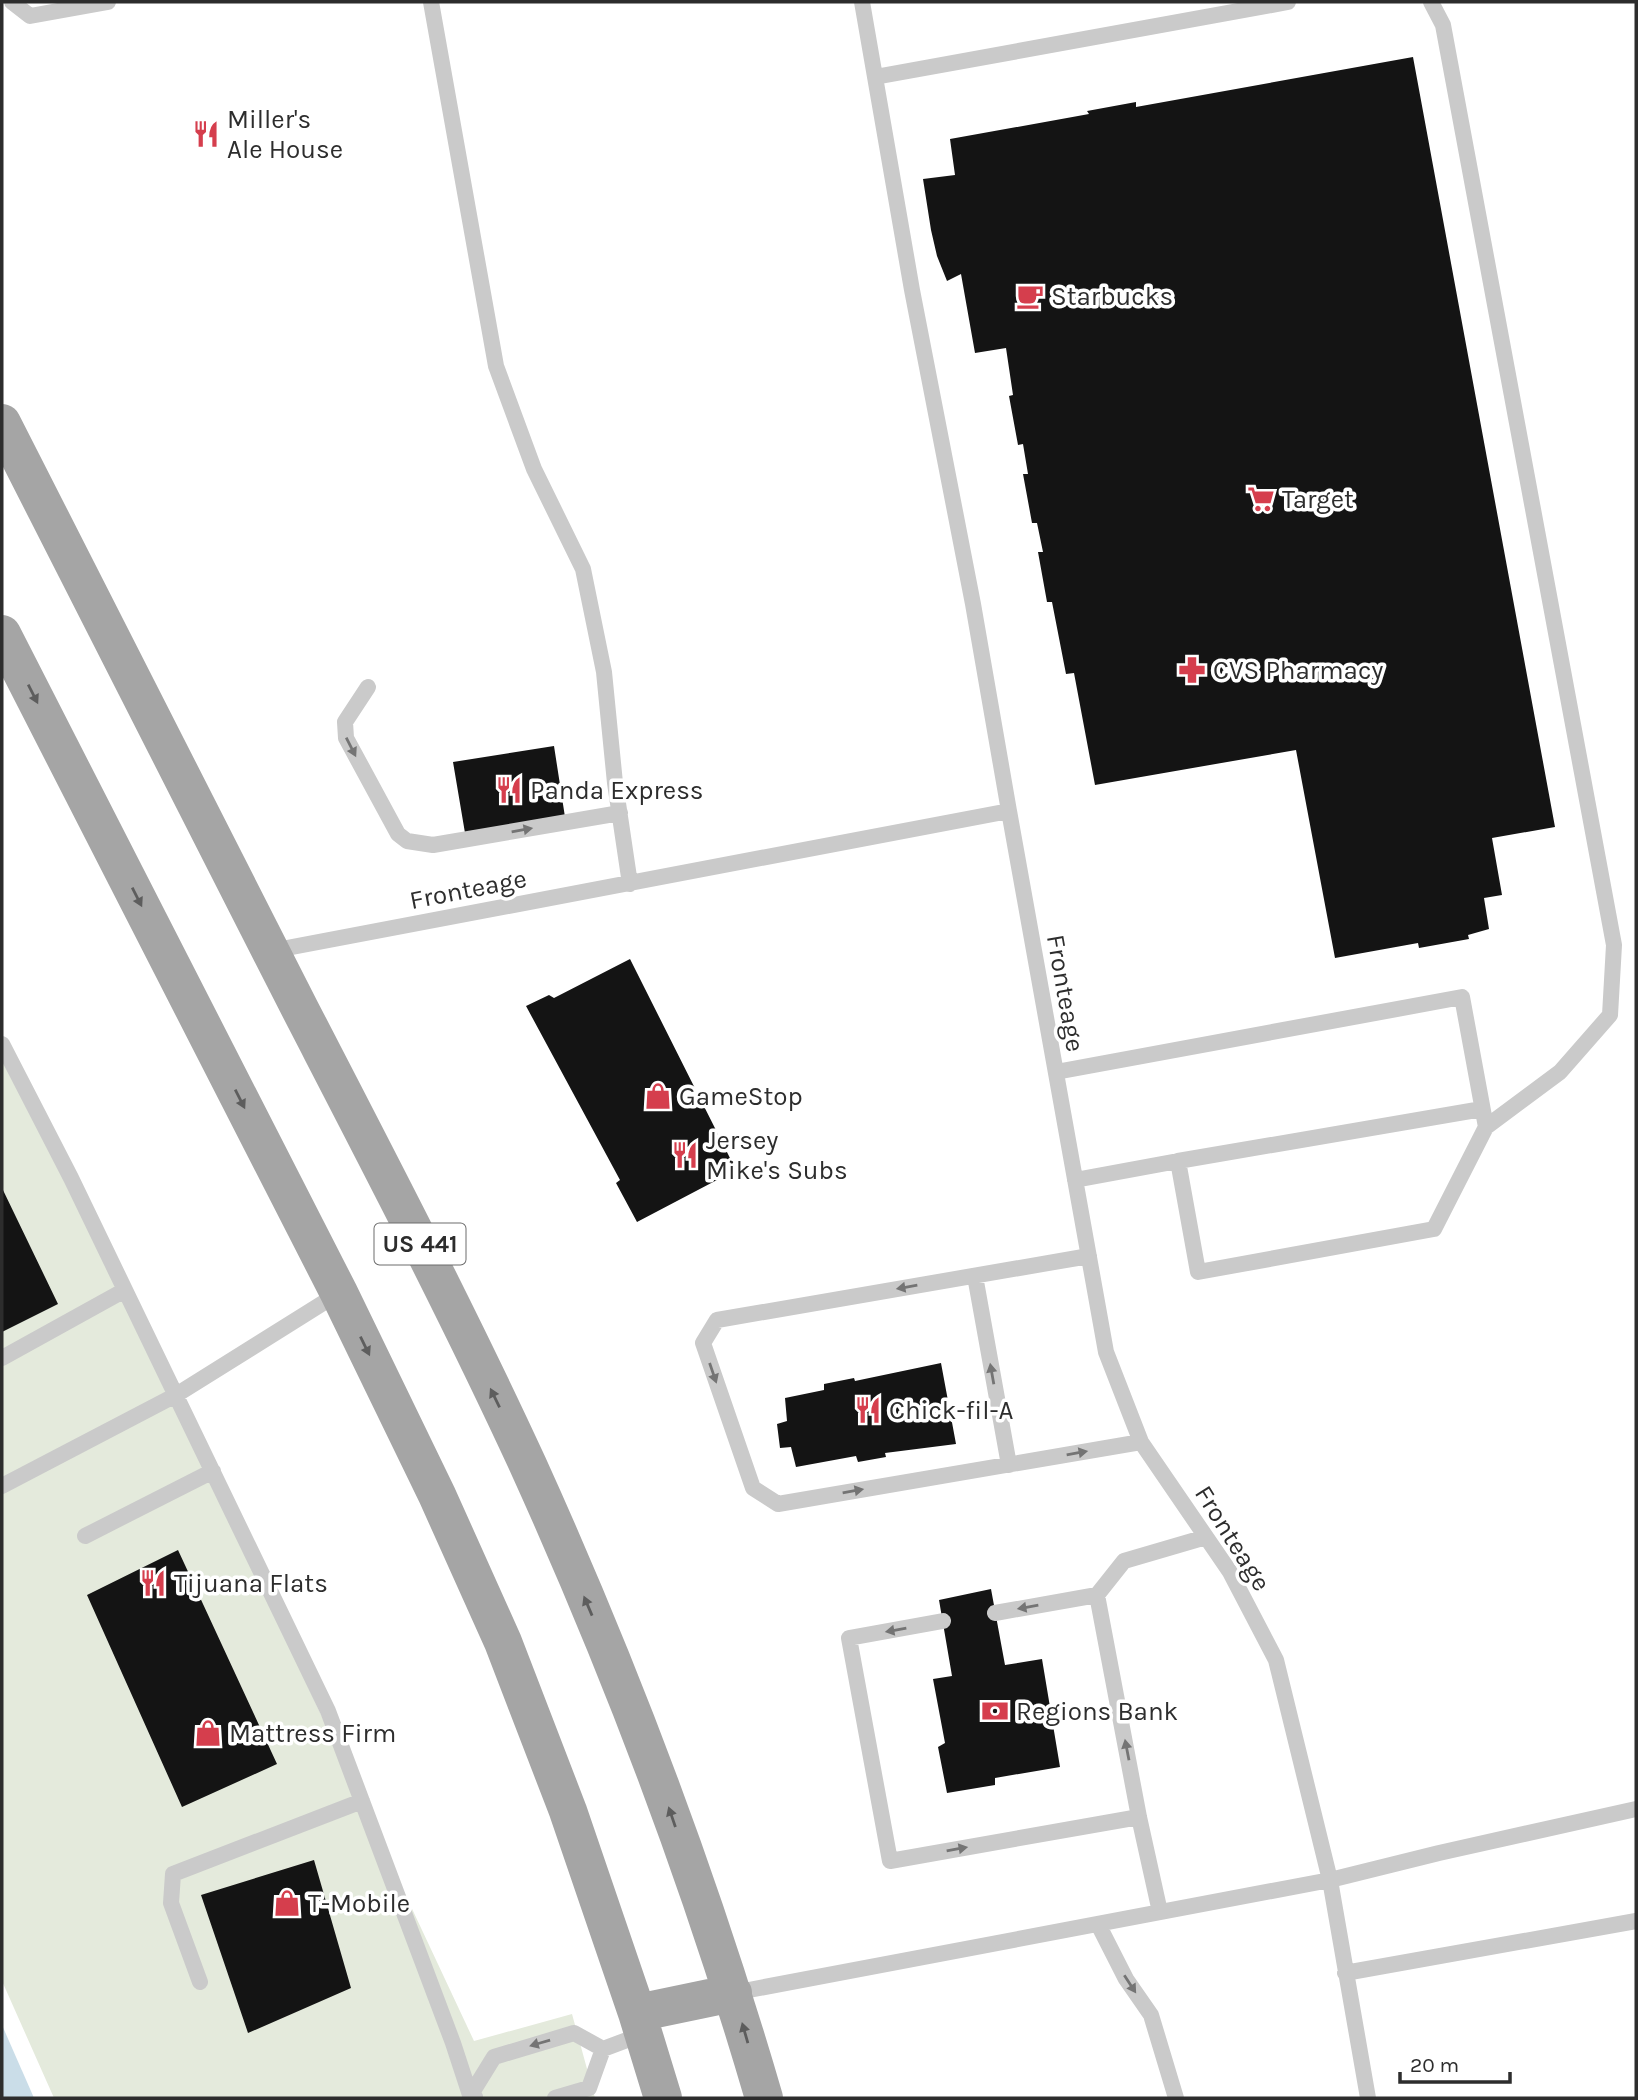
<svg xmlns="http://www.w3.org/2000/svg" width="1638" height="2100" font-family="Karla,sans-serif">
<rect width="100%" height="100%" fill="#fff"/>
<!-- green -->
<path fill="#e4eadc" d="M3,1036L474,2041L572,2014L595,2098H54L2,1981Z"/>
<!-- water -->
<path fill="#cadde8" d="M2,2025L34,2098H2Z"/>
<!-- building -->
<path fill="#141414" d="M1413,57L1555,827L1492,838L1502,895L1484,898L1489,929L1468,935L1469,939L1419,948L1418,943L1335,958L1296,750L1095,785L1074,673L1066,674L1052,602H1047L1038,552H1043L1037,523H1032L1023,474H1028L1023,444L1018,445L1009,396L1013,395L1006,348L975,353L961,274L947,281L937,256L931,230L923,179L955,175L950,139L1089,114L1087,111L1136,102V107Z
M554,746L565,817L465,833L453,762Z
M630,959L736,1170L637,1222L616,1183L620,1180L526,1006L549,995L554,998Z
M2,1188L58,1304L2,1332Z
M941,1363L956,1444L885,1453L886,1457L858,1462L856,1456L796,1467L791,1447L780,1448L777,1424L787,1421L785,1398L824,1390V1384L854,1378L855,1381Z
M178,1550L277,1764L182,1807L87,1595Z
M991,1589L1005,1665L1042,1659L1060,1767L995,1778V1785L947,1793L938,1747L945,1743L933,1679L952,1676L939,1600Z
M314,1860L351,1988L248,2033L201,1895Z"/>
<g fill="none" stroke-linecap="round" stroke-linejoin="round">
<!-- service -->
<path stroke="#cacaca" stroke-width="16" d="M12,2L30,16L108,2
M431,2L496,366L534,469L583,569L604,672L615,783L630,884
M862,2L912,290L973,604L1009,811
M1431,2L1443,25L1614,945L1610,1015L1560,1072L1486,1127
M875,77L1288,2
M368,687L345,722L346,738L398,834L407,841L433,845L620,813
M271,951L1009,811L1106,1352L1141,1442L1230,1572L1276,1660L1330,1880L1368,2098
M2,1044L71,1178L328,1711L453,2043L471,2098
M1056,1072L1462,997L1486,1127L1434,1229L1198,1272L1178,1161L1075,1180
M1178,1161L1482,1109
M1089,1256L717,1320L703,1343L753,1488L778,1504L1141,1442
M975,1276L1009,1465
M2,1358L125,1290
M2,1486L176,1395L339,1293
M85,1536L213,1471
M1097,1595L1124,1561L1206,1537
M995,1613L1097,1595L1139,1817L1160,1912
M943,1621L849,1638L890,1861L1139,1817
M1098,1924L1126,1979L1151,2015L1176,2098
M1345,1973L1636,1921
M200,1982L171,1903L173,1874L362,1801
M733,1993L1330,1880L1439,1853L1636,1809
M475,2097L470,2096L494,2057L574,2033L603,2049L643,2034
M555,2098L589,2088L603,2049"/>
<!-- primary -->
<path stroke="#a5a5a5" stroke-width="38" d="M2,423C101,619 201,814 300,1009C378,1160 457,1311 528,1465C621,1670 701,1882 764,2098
M2,634L339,1293L437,1495L503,1642L568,1811L637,2013L663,2098
M637,2013L733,1993"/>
</g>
<!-- one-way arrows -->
<defs><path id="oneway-solid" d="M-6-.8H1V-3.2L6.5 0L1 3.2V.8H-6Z" transform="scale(1.75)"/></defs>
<g fill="#5d5d5d">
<use href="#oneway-solid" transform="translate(33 694) rotate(63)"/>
<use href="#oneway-solid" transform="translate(137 897) rotate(63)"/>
<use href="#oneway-solid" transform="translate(240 1099) rotate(63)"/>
<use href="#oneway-solid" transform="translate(365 1346) rotate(64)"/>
<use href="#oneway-solid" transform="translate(495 1398) rotate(-116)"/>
<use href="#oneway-solid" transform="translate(588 1606) rotate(-113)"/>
<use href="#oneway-solid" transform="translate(672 1817) rotate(-109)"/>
<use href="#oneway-solid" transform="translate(745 2033) rotate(-106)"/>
</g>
<g fill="#747474">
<use href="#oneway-solid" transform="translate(351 747) rotate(63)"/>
<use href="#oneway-solid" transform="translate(522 830) rotate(-10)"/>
<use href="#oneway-solid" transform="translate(907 1287) rotate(170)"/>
<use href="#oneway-solid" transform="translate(713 1373) rotate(71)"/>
<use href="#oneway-solid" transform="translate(992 1374) rotate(-100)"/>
<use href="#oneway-solid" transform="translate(1077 1453) rotate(-10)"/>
<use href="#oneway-solid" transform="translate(853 1491) rotate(-10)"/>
<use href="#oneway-solid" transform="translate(1028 1607) rotate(170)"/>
<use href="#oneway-solid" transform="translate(896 1630) rotate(170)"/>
<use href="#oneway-solid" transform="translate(1127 1750) rotate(-101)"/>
<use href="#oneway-solid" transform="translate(957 1849) rotate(-10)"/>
<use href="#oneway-solid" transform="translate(1130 1984) rotate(57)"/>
<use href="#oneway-solid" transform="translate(540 2043) rotate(164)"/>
</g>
<!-- icons -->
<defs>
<symbol id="restaurant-bare" viewBox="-9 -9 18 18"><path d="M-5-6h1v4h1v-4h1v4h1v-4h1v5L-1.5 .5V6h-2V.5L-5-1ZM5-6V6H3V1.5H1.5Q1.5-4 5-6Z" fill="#d53e4d" stroke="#fff" stroke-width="2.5" paint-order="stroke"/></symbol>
<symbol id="cafe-bare" viewBox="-9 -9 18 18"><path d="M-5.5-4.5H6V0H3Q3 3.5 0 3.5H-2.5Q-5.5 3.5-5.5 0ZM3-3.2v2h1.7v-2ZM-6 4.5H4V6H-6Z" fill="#d53e4d" stroke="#fff" stroke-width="2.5" paint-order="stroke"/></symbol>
<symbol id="supermarket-bare" viewBox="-9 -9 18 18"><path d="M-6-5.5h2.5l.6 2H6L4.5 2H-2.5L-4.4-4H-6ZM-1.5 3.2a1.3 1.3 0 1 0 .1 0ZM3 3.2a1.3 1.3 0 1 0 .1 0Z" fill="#d53e4d" stroke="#fff" stroke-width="2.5" paint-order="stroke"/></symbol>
<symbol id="pharmacy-bare" viewBox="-9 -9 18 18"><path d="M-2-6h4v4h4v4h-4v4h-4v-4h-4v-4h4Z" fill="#d53e4d" stroke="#fff" stroke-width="2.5" paint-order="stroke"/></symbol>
<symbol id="shop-bare" viewBox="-9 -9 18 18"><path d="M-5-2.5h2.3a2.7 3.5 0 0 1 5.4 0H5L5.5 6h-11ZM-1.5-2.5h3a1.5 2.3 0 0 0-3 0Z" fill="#d53e4d" stroke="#fff" stroke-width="2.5" paint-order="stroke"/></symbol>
<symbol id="bank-bare" viewBox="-9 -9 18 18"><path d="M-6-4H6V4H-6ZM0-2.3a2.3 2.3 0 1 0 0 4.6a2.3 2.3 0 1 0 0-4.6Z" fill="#d53e4d" stroke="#fff" stroke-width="2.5" paint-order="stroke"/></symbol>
</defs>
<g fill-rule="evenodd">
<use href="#restaurant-bare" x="187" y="115" width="38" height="38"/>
<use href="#cafe-bare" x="1011" y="277" width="38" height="38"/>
<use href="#supermarket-bare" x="1242" y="480" width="38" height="38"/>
<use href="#pharmacy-bare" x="1173" y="651" width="38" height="38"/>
<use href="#restaurant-bare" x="490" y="771" width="38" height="38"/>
<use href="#shop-bare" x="639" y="1077" width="38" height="38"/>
<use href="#restaurant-bare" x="666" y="1136" width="38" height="38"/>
<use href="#restaurant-bare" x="849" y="1391" width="38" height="38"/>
<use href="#restaurant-bare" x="134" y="1564" width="38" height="38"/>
<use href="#bank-bare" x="976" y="1692" width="38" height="38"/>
<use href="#shop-bare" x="189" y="1714" width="38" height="38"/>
<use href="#shop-bare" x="268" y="1884" width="38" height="38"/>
</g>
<g text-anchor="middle" stroke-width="7" stroke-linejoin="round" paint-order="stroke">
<!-- shield labels -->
<rect fill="#fff" stroke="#6c6c6c" stroke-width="2" x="374.5" y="1223.5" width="91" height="41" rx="5"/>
<g font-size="24" font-weight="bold" fill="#2d2d2d">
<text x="420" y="1252">US 441</text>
</g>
<!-- poi labels -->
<g font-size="26" fill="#2d2d2d" stroke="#fff" text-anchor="start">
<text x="227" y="128">Miller's<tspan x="227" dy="30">Ale House</tspan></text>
<text x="1051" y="305">Starbucks</text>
<text x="1282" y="508">Target</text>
<text x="1213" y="679">CVS Pharmacy</text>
<text x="530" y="799">Panda Express</text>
<text x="679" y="1105">GameStop</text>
<text x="706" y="1149">Jersey<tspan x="706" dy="30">Mike's Subs</tspan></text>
<text x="889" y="1419">Chick-fil-A</text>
<text x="174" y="1592">Tijuana Flats</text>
<text x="1016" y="1720">Regions Bank</text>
<text x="229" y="1742">Mattress Firm</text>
<text x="308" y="1912">T-Mobile</text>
</g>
<!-- street labels -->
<g font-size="26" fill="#2d2d2d" stroke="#fff">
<text transform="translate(468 889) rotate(-11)" y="9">Fronteage</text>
<text transform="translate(1066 993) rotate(80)" y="9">Fronteage</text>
<text transform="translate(1233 1538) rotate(58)" y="9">Fronteage</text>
</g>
</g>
<!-- border -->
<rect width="1638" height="2100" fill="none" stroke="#2d2d2d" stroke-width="7"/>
<!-- scale -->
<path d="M1400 2072v10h110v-10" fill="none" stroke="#2d2d2d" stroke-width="3.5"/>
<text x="1410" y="2072" font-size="21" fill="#2d2d2d" stroke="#ffffff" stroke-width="5" paint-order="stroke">20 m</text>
</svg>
